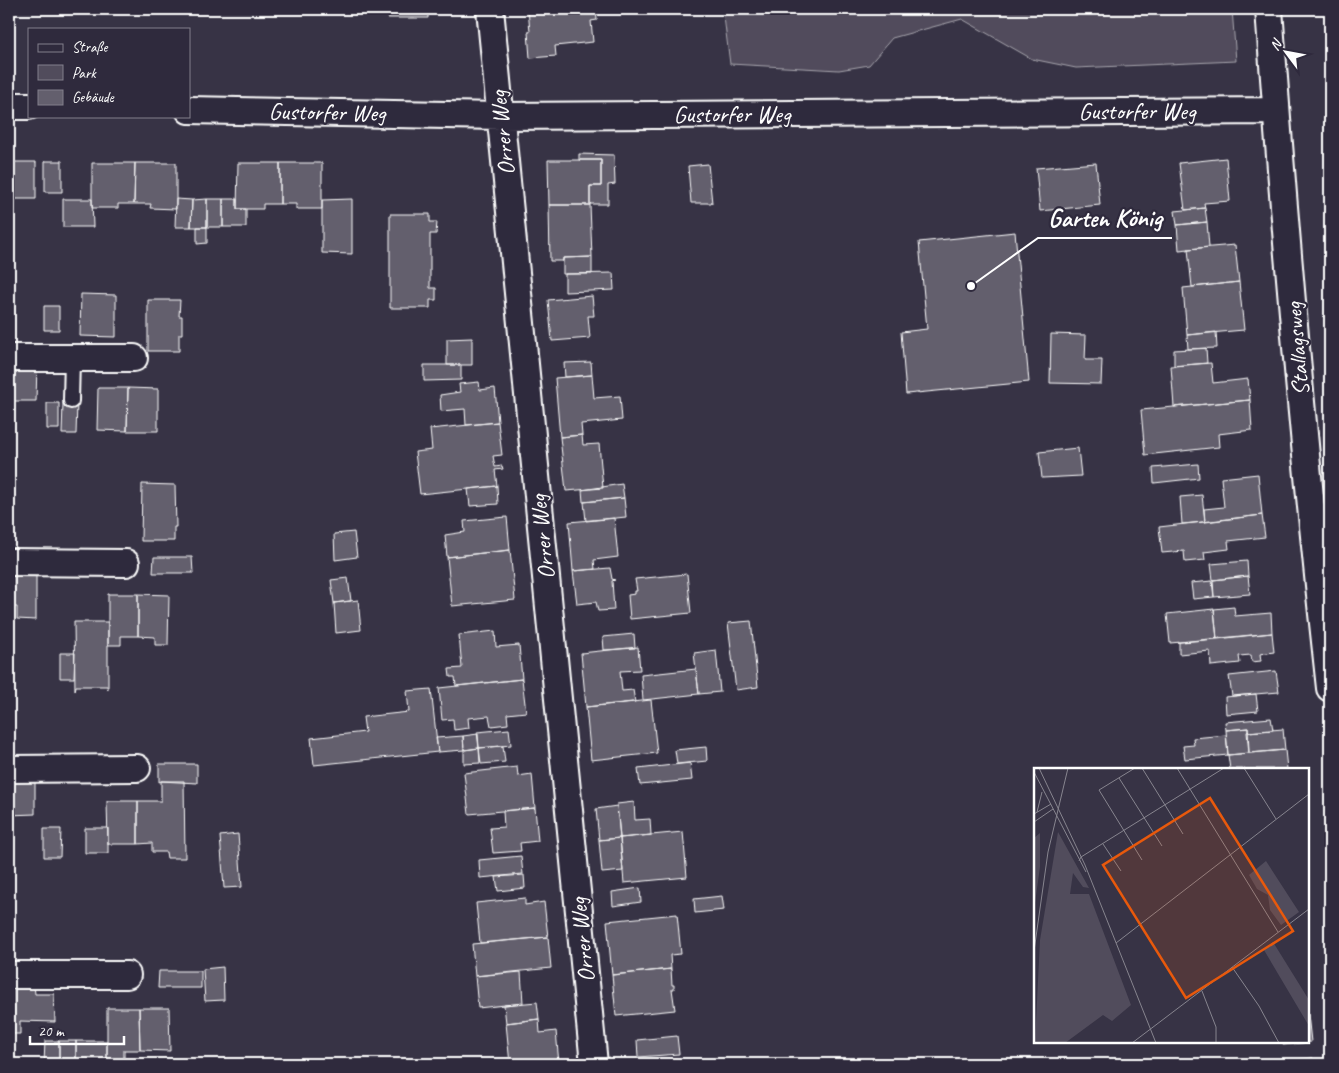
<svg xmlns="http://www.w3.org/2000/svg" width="1339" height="1073" font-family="Caveat,sans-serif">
<rect width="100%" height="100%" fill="#373345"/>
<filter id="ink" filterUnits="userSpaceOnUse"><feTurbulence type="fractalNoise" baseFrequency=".02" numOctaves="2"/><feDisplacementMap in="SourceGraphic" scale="10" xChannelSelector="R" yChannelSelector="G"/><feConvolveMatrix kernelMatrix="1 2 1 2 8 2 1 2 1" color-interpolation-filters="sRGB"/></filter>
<g filter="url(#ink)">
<!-- green -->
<path fill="#514c5c" stroke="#a8a6ae" d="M723,9H1232L1236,61L1076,68L1032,59L962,19L892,38L869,65L839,70L730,64Z"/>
<!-- building -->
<path fill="#635f6d" stroke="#fff" d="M388,9H435L428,10V18H388Z
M528,9H596L597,20L591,21L593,42L555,46L556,56L530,58L528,32H530Z
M579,154L614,155L615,184L608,185V204H590V186H601V160H579Z
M1226,158L1230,201L1204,203L1205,208L1185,210L1179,163Z
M548,160H601V186H590V205H549Z
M45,161H62V192H45Z
M9,162H36V199H9Z
M92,163H135L134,204H118V208H92Z
M135,163H176V209L150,208L151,204H134Z
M238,163H280V204H263V209H237Z
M280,163H322V209H296V204H280Z
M1096,163L1100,205L1040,211L1036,168Z
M708,164L712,203H691L688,166Z
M63,199H92L93,227H63Z
M176,199L192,200L191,227H175Z
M207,199H223V227H207Z
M207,199V227H191L192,200Z
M223,199H237V209H246V227H223Z
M352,199V254L322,253V200Z
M549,205H590L592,257L563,258V261H550Z
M1205,208L1207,222L1177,225L1175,211Z
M390,214H430V222H437L436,234H430V288H436V300H430V308H390Z
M1207,222L1209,247L1179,250L1177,225Z
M197,227H207V243L197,244Z
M1015,232L1029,382L906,394L901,332L927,329L919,242Z
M1235,245L1239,282L1192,287L1188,249Z
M592,257V274H563V258Z
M613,273L614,290L565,292V274Z
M1239,282L1244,330L1187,335L1183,288Z
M81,294L116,295V337L80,336Z
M592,296L594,316H588L590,338L552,341L548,300Z
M148,300H180L179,316H182V334H179V351H148Z
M44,306H59V330H44Z
M1216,332L1217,348L1188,349L1187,335Z
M1051,334L1086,335L1085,360H1102L1101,384L1050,383Z
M472,338V365H447V339Z
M1206,348L1207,363L1174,366V350Z
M591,362L592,375L565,377L564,363Z
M1211,363L1213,383L1248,379L1250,400L1174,407L1171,366Z
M9,364H37L36,401H9Z
M424,365H461V380L424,381Z
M592,375L594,398L620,396L622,420L581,424L582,435L560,437L555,378Z
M479,382L480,390L495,388L498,422L466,425L465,409L441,411L440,395L460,392L459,384Z
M98,388H128L127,431L97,430Z
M128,388L158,389V431H127Z
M1250,400L1252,430L1218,434L1219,447L1145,455L1141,410Z
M47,403H59V429H47Z
M63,403H77L76,434H62Z
M498,422L502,455L493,456L495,467L502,466L503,469L495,470L497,486L420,494L415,452L432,450L430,429Z
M582,435L583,445L599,444L603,488L566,491L560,437Z
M1078,448L1081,476L1042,478L1039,452Z
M1198,464L1199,478L1154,483L1153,468Z
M1258,474L1262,515L1205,522L1204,509L1224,507L1221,478Z
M142,484L175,485L176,527H174V541H141Z
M622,484L624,498L583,502L582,490Z
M497,486L498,504L470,506L468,489Z
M1202,495L1205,522L1182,524L1180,497Z
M624,498L626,517L586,521L584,502Z
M1262,515L1265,537L1228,541L1229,549L1204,552L1205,560L1185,562L1184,551L1162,553L1159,527Z
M507,517L510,550L447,557L445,535L465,532L464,521Z
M614,518L618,557L594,560L595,569L573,571L569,522Z
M354,532L357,557L335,560L334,534Z
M510,550L515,600L452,606L447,557Z
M154,557H192L193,573H153Z
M1247,561L1248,576L1213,580L1211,564Z
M610,568L612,579L615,580L612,581L614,610L598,611L596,602L577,604L573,571Z
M9,571H36V620L17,619V607H9Z
M687,574L691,613L630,619L628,595L635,594V591H637L635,579Z
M1248,576L1250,594L1214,597L1213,580Z
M348,578L351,601L334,603L331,580Z
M1212,581L1214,597L1193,599L1191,583Z
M108,594H138V636H121V645H108Z
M138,594L169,595L168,645H155V637L138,636Z
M358,600L361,630L336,633L334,603Z
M1234,607L1235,616L1271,613L1272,633L1217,639L1214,609Z
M1214,609L1217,639L1170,643L1167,614Z
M751,621L758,687L736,690L728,623Z
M74,622H108V690L107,686H76L75,691Z
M495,631L496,647L519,645L522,679L456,686L455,677H450L449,669L462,668L459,635Z
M1272,633L1274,652L1260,654L1261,661L1252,662L1251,655L1239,656L1240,663L1211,666L1210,651L1179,654V642Z
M634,634L635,648L604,650L603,637Z
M638,647L640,670L620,671L622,691L633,690L635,702L586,707L581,653Z
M716,650L720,692L699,694L694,653Z
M60,653H75L74,678H60Z
M696,669L699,694L643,700L641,675Z
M1276,671L1279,692L1232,696L1229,676Z
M522,679L526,712L507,714L508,724L491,726L489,716L468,718L469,728L454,730L453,719L442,720L439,688Z
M431,689L438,752L314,765L311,738L365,732L363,717L409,712L407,691Z
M1256,694L1258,711L1226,714L1225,697Z
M651,700L657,753L591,760L586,707Z
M1271,718L1273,730L1248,732V728L1226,730L1225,722Z
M1248,728L1249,753L1228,755L1226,730Z
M509,729L511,745L479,748L477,732Z
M1283,729L1285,750L1249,753L1247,732Z
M478,734L479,748L464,750L463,736Z
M1226,735L1228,755L1185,759L1183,746L1194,745L1193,738Z
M463,736L464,750L438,752L436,738Z
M503,746L505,762L481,764L479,748Z
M706,747L707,761L677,764L675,750Z
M479,748L480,763L464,764V750Z
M1285,750L1287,769H1230L1228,755Z
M690,763L692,780L640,785L638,769Z
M159,764H197V783L161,781L159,782Z
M517,767L518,776L532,774L535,808L469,814L464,773Z
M9,778H35V814L9,815Z
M161,781H184L185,858H167L166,852H152V843L138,844V801H161Z
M107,801H138V844H108Z
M634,802L635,820L650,819L651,835L620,838L617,804Z
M617,806L620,838L599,840L596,809Z
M535,808L538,841L520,843L521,851L493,853L490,828L504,827L503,811Z
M85,828H108V853H85Z
M44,829H61L60,857H44Z
M683,832L687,877L624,883L620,838Z
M238,834L242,887L224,888L220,836Z
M620,838L623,871L602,873L599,840Z
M521,856L523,874L480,878L479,860Z
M524,875L525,888L498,891L496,877Z
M640,888L641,902L613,906L612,892Z
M722,896L724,910L695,913L694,899Z
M525,898V905L544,902L548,937L480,943L476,903Z
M677,914L681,954L670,955L671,969L612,975L607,921Z
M548,937L551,968L475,976L472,944Z
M223,967L224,1000L205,1001L203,969Z
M671,969L672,985H674V989H672L675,1010L616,1016L612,975Z
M159,971H201V988H158Z
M521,972L523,1003L478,1008L475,976Z
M9,985H34L35,994H54L55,1022L20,1021V1034H9Z
M537,1002L539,1019L506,1023L504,1005Z
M107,1008H139L140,1050H124V1060H107Z
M139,1008H169L170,1051L140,1050Z
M1308,1014L1311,1042L1283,1045V1042H1308Z
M539,1019L540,1033L556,1031L559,1064H510L506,1023Z
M677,1036L679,1054L638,1057L637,1040Z
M45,1041H59V1064H44Z
M59,1041H76V1064H59Z
M76,1041H107V1064H76Z
M1313,1058L1314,1064H1253Z
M657,1062V1064H639Z
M1253,1062V1064H1228Z"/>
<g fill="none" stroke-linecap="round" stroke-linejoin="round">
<defs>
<path id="service" d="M71,401L72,358"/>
<path id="minor" d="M490,9L594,1064
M1269,9C1285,236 1305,462 1330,688
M9,106H29
M189,110L500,116L1276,111
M9,358H134
M9,562L126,563
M9,769L137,768
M9,975H127"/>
</defs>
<!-- service casing -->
<use href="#service" stroke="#fff" stroke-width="18"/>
<!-- minor casing -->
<use href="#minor" stroke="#fff" stroke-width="30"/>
<!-- service -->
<use href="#service" stroke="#2f2a3d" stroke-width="14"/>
<!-- minor -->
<use href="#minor" stroke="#2f2a3d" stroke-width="26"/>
</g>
</g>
<g text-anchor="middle" stroke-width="4.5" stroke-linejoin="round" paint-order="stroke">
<!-- street labels -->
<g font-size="24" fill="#fff" stroke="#2f2a3d">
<text x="1137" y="119">Gustorfer Weg</text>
<text transform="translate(327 112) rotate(1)" y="8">Gustorfer Weg</text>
<text x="732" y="122">Gustorfer Weg</text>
<text transform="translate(502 133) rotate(-96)" y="8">Orrer Weg</text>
<text transform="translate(1297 349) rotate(-95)" y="8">Stallagsweg</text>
<text transform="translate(542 537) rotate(-96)" y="8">Orrer Weg</text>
<text transform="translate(582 940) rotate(-96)" y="8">Orrer Weg</text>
</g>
</g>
<!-- overview -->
<g transform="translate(1034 768)">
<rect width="275" height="275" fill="#373345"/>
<path d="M24,64L55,120L49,119L39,105L36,126H55L97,237L78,253L69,247L31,275H1L6,172ZM6,65V99L0,142V70ZM232,93L265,144L247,157L236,142L234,127L223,121L215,107ZM239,174L275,232V258L230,182Z" fill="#514c5c"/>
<path fill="none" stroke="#87858f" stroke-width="1" d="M5,0L51,97L122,275M101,0L65,22L108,92M108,0L149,66M143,0L244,164M210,0L242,51M0,4L52,104M85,10L128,78M3,44L8,24M0,46L17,36M0,54L19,41M69,76L87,103M45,93L47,89L190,0M82,175L275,26M0,183L14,84L34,0M198,199L225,238L245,275M168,223L182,259V275M98,275L275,141"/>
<path fill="#e8590c" fill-opacity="0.15" stroke="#e8590c" stroke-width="2.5" d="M176,30L259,163L152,230L69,97Z"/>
<rect width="275" height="275" fill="none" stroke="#fff" stroke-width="2.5"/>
</g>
<!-- callouts -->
<path fill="none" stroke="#fff" stroke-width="2" d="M971 286L1038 238H1172"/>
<circle fill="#fff" stroke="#2f2a3d" stroke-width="2" cx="971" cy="286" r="5"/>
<g font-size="25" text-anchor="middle" font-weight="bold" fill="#fff" stroke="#2f2a3d" stroke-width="4.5" stroke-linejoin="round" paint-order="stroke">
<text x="1105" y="226">Garten König</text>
</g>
<!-- margin -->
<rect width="1339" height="1073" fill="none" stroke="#2f2a3d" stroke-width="30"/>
<rect x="15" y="15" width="1309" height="1043" fill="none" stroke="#fff" stroke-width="2" filter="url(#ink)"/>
<!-- legend -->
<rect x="28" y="28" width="162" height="90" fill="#2f2a3d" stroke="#827f8b"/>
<rect x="38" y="44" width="25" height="8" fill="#2f2a3d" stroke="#827f8b"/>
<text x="72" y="52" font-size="15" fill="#ffffff">Straße</text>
<rect x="38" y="65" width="25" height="15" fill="#514c5c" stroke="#827f8b"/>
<text x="72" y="78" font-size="15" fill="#ffffff">Park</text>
<rect x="38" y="90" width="25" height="15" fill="#635f6d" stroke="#827f8b"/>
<text x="72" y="102" font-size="15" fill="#ffffff">Gebäude</text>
<!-- north arrow -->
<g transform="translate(1286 52) rotate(302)" stroke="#2f2a3d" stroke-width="4" paint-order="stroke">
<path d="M0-4L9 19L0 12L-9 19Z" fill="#ffffff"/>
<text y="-8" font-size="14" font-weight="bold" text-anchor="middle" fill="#ffffff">N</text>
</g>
<!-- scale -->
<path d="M30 1036v8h94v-8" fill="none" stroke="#ffffff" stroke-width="2.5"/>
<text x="38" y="1036" font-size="15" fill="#ffffff" stroke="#2f2a3d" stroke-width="4" paint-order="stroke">20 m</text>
</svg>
